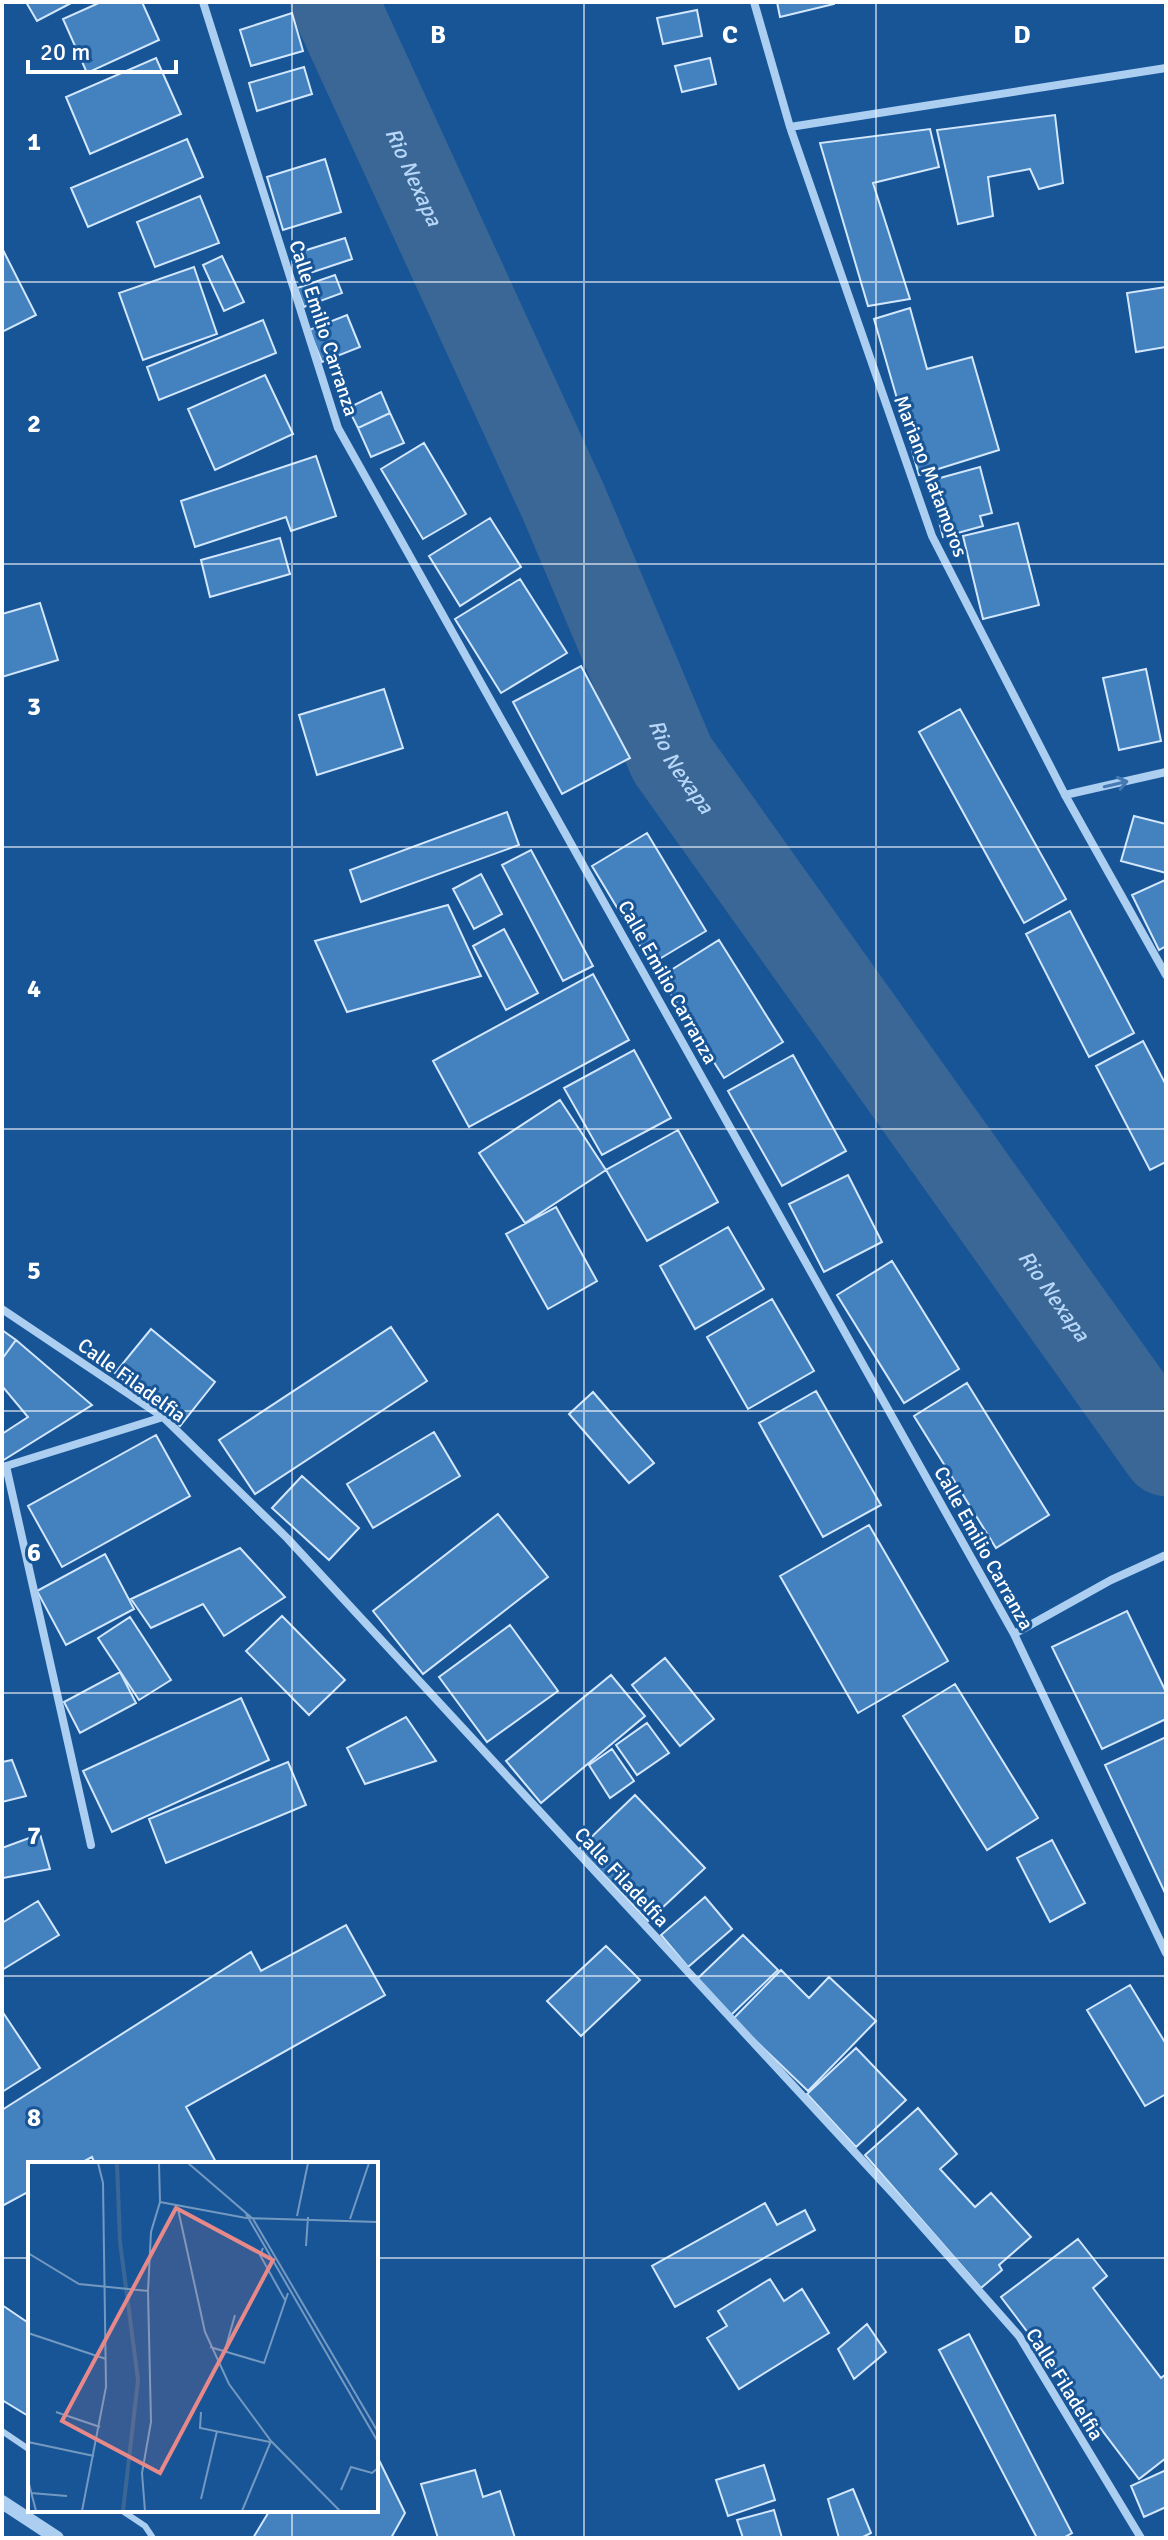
<svg xmlns="http://www.w3.org/2000/svg" width="1168" height="2540" font-family="Signika,sans-serif">
<rect width="100%" height="100%" fill="#185597"/>
<g fill="none" stroke-linecap="round" stroke-linejoin="round">
<!-- river -->
<path stroke="#3b6796" stroke-width="88" id="s1" d="M334,2L563,501L672,759L1166,1452"/>
</g>
<!-- building -->
<path fill="#4481bf" stroke="#d2e7fc" stroke-width="2" d="M26,2H73L37,21Z
M101,2H142L159,40L87,73L63,19Z
M777,2H834V4L780,17Z
M697,10L702,36L663,44L657,18Z
M292,13L303,51L251,66L240,30Z
M156,58L181,114L90,154L66,97Z
M710,58L716,84L682,92L675,66Z
M304,67L312,94L257,111L249,83Z
M1055,115L1063,183L1039,189L1030,169L988,177L993,216L958,224L937,130Z
M930,129L939,167L873,183L910,299L868,306L820,143Z
M187,139L203,177L88,227L71,188Z
M325,159L341,212L283,230L267,177Z
M200,196L219,243L155,267L137,222Z
M345,238L352,259L304,275L297,253Z
M2,248L36,315L2,332Z
M222,256L244,302L224,311L203,265Z
M194,267L217,334L143,360L119,293Z
M335,275L342,293L304,307L297,288Z
M1166,287V347L1136,352L1127,293Z
M910,308L927,369L972,357L999,450L919,475L874,319Z
M347,315L360,347L322,362L309,330Z
M263,320L276,353L159,400L147,367Z
M265,375L293,434L215,470L188,409Z
M381,392L390,413L358,428L348,408Z
M390,413L404,443L371,457L358,428Z
M424,443L466,514L423,539L381,469Z
M316,456L336,516L291,531L286,517L195,547L181,501Z
M980,467L992,513L980,516L983,526L943,537L929,481Z
M490,518L521,567L460,606L429,556Z
M1018,523L1039,605L983,619L963,536Z
M280,538L290,574L210,597L201,560Z
M520,579L567,653L501,693L455,619Z
M40,603L58,660L2,677V614Z
M581,666L630,758L562,794L513,702Z
M1146,669L1161,741L1119,750L1103,678Z
M384,689L403,748L317,775L299,715Z
M960,709L1066,899L1024,923L919,732Z
M507,812L519,845L361,902L350,870Z
M1134,816L1166,824V873L1121,861Z
M647,833L706,931L651,964L592,866Z
M531,850L593,966L563,981L502,865Z
M481,874L502,914L474,929L453,889Z
M1165,880L1166,946L1159,950L1132,895Z
M448,905L481,976L347,1012L315,941Z
M1070,911L1134,1033L1089,1057L1026,934Z
M504,929L538,993L506,1010L473,946Z
M719,940L783,1042L724,1078L660,977Z
M593,974L629,1040L469,1127L433,1061Z
M1143,1041L1166,1085V1162L1150,1170L1096,1066Z
M634,1050L671,1118L602,1155L564,1088Z
M793,1055L846,1151L782,1186L728,1091Z
M560,1100L606,1170L525,1223L479,1153Z
M678,1130L718,1202L647,1241L606,1170Z
M848,1175L882,1242L824,1272L789,1204Z
M556,1207L597,1281L548,1309L506,1234Z
M728,1227L764,1289L695,1329L660,1266Z
M892,1261L959,1369L904,1403L837,1295Z
M772,1299L814,1371L748,1409L707,1337Z
M391,1327L427,1381L255,1494L219,1440Z
M151,1329L215,1382L180,1426L115,1373Z
M2,1330L16,1340L2,1359Z
M16,1340L92,1405L2,1461V1434L28,1417L2,1386V1359Z
M967,1383L1049,1515L996,1548L914,1416Z
M816,1391L881,1505L823,1537L759,1423Z
M593,1392L654,1463L629,1483L569,1414Z
M434,1432L460,1476L373,1528L347,1484Z
M156,1435L190,1496L62,1567L28,1506Z
M302,1476L359,1528L329,1560L272,1508Z
M498,1514L548,1577L423,1674L373,1611Z
M869,1525L948,1661L858,1713L780,1576Z
M240,1548L285,1597L224,1636L203,1604L151,1628L131,1599Z
M105,1554L134,1609L66,1645L37,1591Z
M1127,1611L1166,1692V1719L1102,1749L1052,1647Z
M282,1616L345,1680L309,1715L246,1651Z
M130,1617L171,1680L139,1700L98,1638Z
M510,1625L558,1691L487,1742L439,1677Z
M665,1658L714,1719L680,1746L632,1685Z
M120,1672L136,1703L80,1733L64,1702Z
M611,1675L645,1716L541,1803L506,1761Z
M955,1684L1038,1818L987,1850L903,1716Z
M241,1698L269,1760L112,1832L83,1771Z
M406,1717L436,1761L365,1784L347,1748Z
M647,1723L669,1753L637,1775L616,1745Z
M1166,1737V1893H1165L1105,1765Z
M612,1749L634,1781L610,1798L589,1765Z
M12,1760L26,1796L2,1802V1762Z
M288,1762L306,1805L166,1863L149,1819Z
M635,1795L705,1868L648,1921L579,1849Z
M40,1834L50,1869L3,1878L2,1848Z
M1052,1840L1085,1903L1050,1922L1017,1858Z
M705,1897L732,1929L688,1967L661,1935Z
M38,1901L59,1935L2,1970V1923Z
M346,1925L385,1995L186,2107L217,2164H95L92,2157L79,2164H30V2191L2,2206V2110L251,1952L261,1971Z
M743,1935L778,1970L731,2015L697,1979Z
M606,1946L640,1980L581,2036L547,2001Z
M781,1970L809,1998L829,1977L876,2021L808,2091L733,2019Z
M1130,1985L1166,2044V2094L1145,2106L1087,2010Z
M2,2011L40,2068L2,2092Z
M856,2048L906,2100L856,2147L807,2094Z
M918,2108L957,2154L940,2169L975,2207L991,2193L1031,2237L999,2265L1002,2270L981,2288L865,2155Z
M765,2203L777,2225L805,2210L815,2230L675,2307L652,2266Z
M1078,2239L1107,2276L1093,2288L1161,2378L1166,2374V2458L1139,2479L1001,2297Z
M770,2279L784,2301L802,2289L829,2333L739,2389L707,2338L727,2326L718,2311Z
M2,2305L30,2324V2417L2,2400Z
M867,2324L886,2352L854,2379L838,2349Z
M969,2334L1072,2533L1063,2538H1037L939,2350Z
M376,2454L405,2513L391,2538H253L270,2510H376Z
M764,2465L775,2500L728,2516L716,2480Z
M475,2470L483,2497L500,2491L515,2538H438L421,2484Z
M1166,2470V2507L1144,2517L1131,2486Z
M853,2489L871,2533L861,2538H839L828,2499Z
M774,2510L782,2538H743L737,2520Z"/>
<g fill="none" stroke-linecap="round" stroke-linejoin="round">
<!-- service -->
<path stroke="#abcef1" stroke-width="6" d="M2,2431L30,2450
M121,2510L145,2526L153,2538"/>
<!-- minor -->
<path stroke="#abcef1" stroke-width="8" d="M203,2L338,428L1014,1634L1166,1953
M754,2L790,127L932,536L1065,795L1166,975
M790,127L1166,68
M1065,795L1166,772
M2,1309L163,1417L287,1538L898,2199L1019,2336L1141,2538
M6,1466L91,1845
M3,1467L163,1417
M1014,1634L1111,1580L1166,1555"/>
<!-- tertiary -->
<path stroke="#abcef1" stroke-width="14" d="M2,2502L57,2538"/>
</g>
<!-- one-way arrows -->
<defs><path id="oneway-shaft" d="M-6 0H5M1.5-3L5.5 0L1.5 3" fill="none" stroke-width="1.6" stroke-linecap="round" stroke-linejoin="round" transform="scale(2)"/></defs>
<use stroke="#4479b2" href="#oneway-shaft" transform="translate(1116 784) rotate(-13)"/>
<!-- grid -->
<path fill="none" stroke="#fff" stroke-width="2" stroke-opacity="0.55" d="M292,2V2164M584,2V2538M876,2V2538M2,282H1166M2,564H1166M2,847H1166M2,1129H1166M2,1411H1166M2,1693H1166M2,1976H1166M2,2258H30M376,2258H1166M292,2510V2538"/>
<g text-anchor="middle" stroke-width="6" stroke-linejoin="round" paint-order="stroke">
<!-- street labels -->
<g font-size="20" fill="#fff" stroke="#185597">
<text transform="translate(324 328) rotate(72)" y="7">Calle Emilio Carranza</text>
<text transform="translate(931 476) rotate(69)" y="7">Mariano Matamoros</text>
<text transform="translate(668 982) rotate(61)" y="7">Calle Emilio Carranza</text>
<text transform="translate(132 1380) rotate(36)" y="7">Calle Filadelfia</text>
<text transform="translate(984 1548) rotate(61)" y="7">Calle Emilio Carranza</text>
<text transform="translate(622 1877) rotate(47)" y="7">Calle Filadelfia</text>
<text transform="translate(1065 2384) rotate(58)" y="7">Calle Filadelfia</text>
</g>
<!-- water labels -->
<g font-size="22" font-style="italic" fill="#b7d7f8" stroke="#185597">
<text dy="8" stroke="none"><textPath href="#s1" startOffset="192">Rio Nexapa</textPath></text>
<text dy="8" stroke="none"><textPath href="#s1" startOffset="840">Rio Nexapa</textPath></text>
<text dy="8" stroke="none"><textPath href="#s1" startOffset="1488">Rio Nexapa</textPath></text>
</g>
</g>
<!-- overview -->
<g transform="translate(28 2162)">
<rect width="350" height="350" fill="#185597"/>
<path fill="none" stroke="#3b6796" stroke-width="4" d="M89,1L92,80L110,218L95,349"/>
<path fill="none" stroke="#7499c1" stroke-width="2" d="M160,1L225,57L350,270M132,40L218,56L350,60M150,47L177,170L201,222L243,279L312,349M218,52L350,280M269,54L280,1M322,57L341,1M278,84L280,55M235,86L232,93L257,138M0,91L51,122L120,129M0,171L78,197M182,185L236,201L260,131M197,188L207,153M28,250L72,265M173,250L172,266L242,280M0,280L66,294M0,318L8,349M313,328L323,305L344,311L350,306M3,331L39,334M173,337L189,269M54,349L78,225L75,21L70,1M117,349L114,311L123,260L120,129L123,70L132,40L131,1M214,349L243,279"/>
<path fill="#e88989" fill-opacity="0.15" stroke="#e88989" stroke-width="4" d="M148,46L245,98L132,311L34,259Z"/>
<rect width="350" height="350" fill="none" stroke="#fff" stroke-width="4"/>
</g>
<g font-size="26" text-anchor="middle" font-weight="bold" fill="#fff" stroke="#185597" stroke-width="6" stroke-linejoin="round" paint-order="stroke">
<text x="438" y="43">B</text>
<text x="730" y="43">C</text>
<text x="1022" y="43">D</text>
<text x="34" y="150">1</text>
<text x="34" y="432">2</text>
<text x="34" y="715">3</text>
<text x="34" y="997">4</text>
<text x="34" y="1279">5</text>
<text x="34" y="1561">6</text>
<text x="34" y="1844">7</text>
<text x="34" y="2126">8</text>
</g>
<!-- border -->
<rect width="1168" height="2540" fill="none" stroke="#ffffff" stroke-width="8"/>
<!-- scale -->
<path d="M28 60v12h148v-12" fill="none" stroke="#ffffff" stroke-width="4"/>
<text x="40" y="60" font-size="24" fill="#ffffff" stroke="#185597" stroke-width="6" paint-order="stroke">20 m</text>
</svg>
